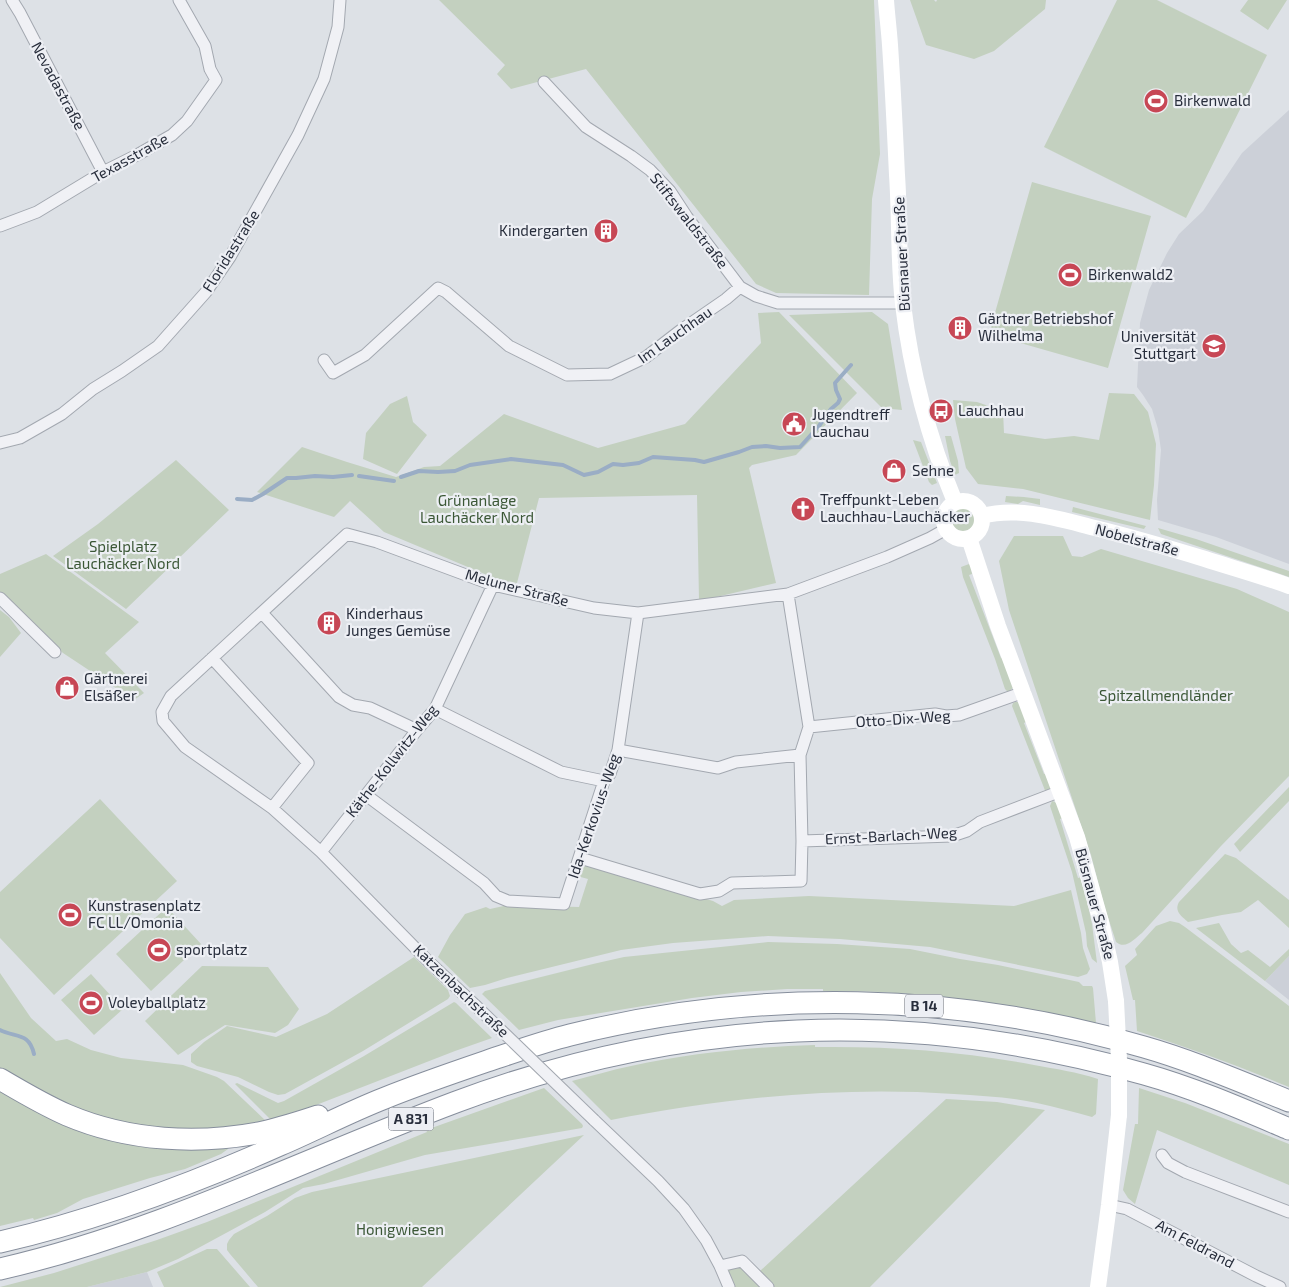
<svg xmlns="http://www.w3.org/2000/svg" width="1289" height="1287" font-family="'Exo 2',sans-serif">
<rect width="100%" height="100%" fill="#dde1e6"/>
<!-- built -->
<path fill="#ccd0d8" d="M1289,110V564L1216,537L1158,520L1157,500L1161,450L1158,429L1152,409L1143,395L1137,387L1140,323L1149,290L1167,253L1179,234L1203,211L1242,153Z
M1289,956V1000L1265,981Z
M147,1272L153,1287H87Z"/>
<!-- green -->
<path fill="#c3d0bf" d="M439,0H874L880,154L872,199L869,295L776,293L756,284L586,69L511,89L497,74L505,65Z
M910,0H934L936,2L937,0H1046L1045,9L994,51L974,59L926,45Z
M1117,0H1157L1267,55L1186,218L1044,147Z
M1248,0H1287L1268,30L1240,11Z
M1032,182L1151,216L1108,368L989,334Z
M779,312L857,393L796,455L752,465L749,468L776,583L708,599L699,600L697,495L539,498L517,583L499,580L384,532L350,501L334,517L257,492L302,447L347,462L396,477L424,467L440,466L504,414L598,448L685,424L761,343L758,313Z
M872,312L888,324L902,410L882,408L789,315Z
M1109,393L1134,394L1148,412L1156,444L1154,485L1150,520L1023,489L978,484L966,468L955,419L953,400L977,402L1003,411L1004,433L1045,439L1074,436L1099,440Z
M407,396L413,422L427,435L397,474L363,459L366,433L390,404Z
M945,436H951L958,461L959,473L955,475L950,461Z
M913,440L921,442L937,483L932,485L929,482Z
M176,460L229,510L126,609L53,556L98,524Z
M1006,496L1024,497L1040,499V505L1023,501L1018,504L1005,502Z
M1073,507L1146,526L1144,529L1072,512Z
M951 519a12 12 0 1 1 24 0a12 12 0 1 1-24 0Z
M1158,528L1196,539L1289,571V577L1161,534Z
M1014,536H1063L1072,556L1082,557L1101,549L1237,589L1289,612V776L1221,846L1142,933C1134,939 1126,950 1116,942L1104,905L1091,855L1009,610L999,561Z
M46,554L139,622L105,653L144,693L134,700L63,653L0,593V574Z
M969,564L971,566L972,574L969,575L1001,658L1004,657L1013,688L1008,692L1005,689L995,659L963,577L961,567Z
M0,610L9,617L21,633L0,657Z
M1015,702H1018L1028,721L1024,723L1044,774L1048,773L1051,788L1046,793L1012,706L1013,703Z
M1289,787V801L1240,852L1234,844Z
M100,799L177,881L54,995L0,938V892Z
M1052,801C1059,802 1061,812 1063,818L1060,819L1078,878L1082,877L1092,924L1097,963L1092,959L1087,946L1086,933L1072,872L1050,806Z
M1225,854L1236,858L1289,900V928L1258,900L1241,912L1222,915L1188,922C1181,916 1174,911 1179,902Z
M583,863L713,901L722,906L734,900L809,896L1014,906L1071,890L1081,933L1083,948L1090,969L1087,974L1078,977L930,947L840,939L768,936L673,943L621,950L507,978L485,985L470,988L438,957L450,935L465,914L486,907L490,909L508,905L579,907L588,879L577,876Z
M167,907L201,944L151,991L116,954Z
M1170,921L1179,923L1185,927L1289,1006V1087C1239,1066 1189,1048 1137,1031L1135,1000H1133L1125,966L1137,955L1135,949L1156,926Z
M1219,923L1231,944L1241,953L1248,950L1270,967L1289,949V956L1265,981L1196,928Z
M768,942L837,944L910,949L960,959L998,965L1079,982L1083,986H1092L1093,988L1096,1023C1004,1002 917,990 823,991V989H787L741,992L692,998L558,1020L519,1030L482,994L485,991L593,964L624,957Z
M414,957L448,990L450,996L448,999L363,1051L285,1094L278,1095L269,1092L238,1077L197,1066L191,1062V1054L204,1042L227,1026L276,1037L327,1014Z
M202,966L268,967L299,1009L288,1025L275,1033L225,1025L178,1055L145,1021Z
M0,973L31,1018L56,1041L67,1039L91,1050L121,1058L183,1065L217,1077L224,1081L267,1122L215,1130L140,1127L75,1109L0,1069Z
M91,974L123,1009L94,1035L61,1000Z
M454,1002L456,1003L492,1038L455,1051L293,1114L272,1121L235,1084L237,1083L278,1103L284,1101L364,1056Z
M815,1045V1047C889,1046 962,1051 1034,1065C1056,1069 1077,1072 1098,1079L1096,1114L1092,1117C1074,1112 1056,1107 1037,1103C1010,1097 982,1096 954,1094C839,1086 724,1098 611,1120L572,1081C592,1076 611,1070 631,1066C692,1053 753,1047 815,1045Z
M0,1088L17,1098L228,1147V1149L221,1154L185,1169L150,1178L83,1199L57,1213L34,1220L33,1218L0,1226Z
M544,1088L582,1124L583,1126L582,1128L425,1155L324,1184L303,1188L265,1212L178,1259L147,1272L87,1287H0L54,1273L157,1240L207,1222L427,1132L426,1130Z
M1139,1088L1185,1103L1289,1144V1185L1157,1130L1135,1204L1128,1198L1123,1190L1135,1124H1138Z
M946,1099L997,1102L1045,1110L870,1287H729L720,1266L742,1261L759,1277L760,1271Z
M584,1135L422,1287H258L230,1254L227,1250V1244L229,1240L234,1234L267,1216L295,1198L312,1192Z
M207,1249H217L250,1287H164L157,1272Z"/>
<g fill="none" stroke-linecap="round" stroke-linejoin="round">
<!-- stream -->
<path stroke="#9aadc5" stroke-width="4" d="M359,476L394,481
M401,477L419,471L438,472L455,471L470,465L511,459L563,465L584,475L598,472L613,464L623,465L639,463L653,457L695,460L704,462L739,452L752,447L766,446L780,448L800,447L819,426L831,409L838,403L840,399L836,390L835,383L851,365
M237,499L252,500L263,494L287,478H296L315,476L333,477L352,475
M0,1030C16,1038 29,1032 34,1054"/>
<defs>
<path id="street" d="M12,0L20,13L103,172
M544,82L586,127L631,156L650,170L670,191L687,217L740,287L756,296L778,303H903
M0,226L37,212L103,172L137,155L172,135L187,121L216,80L210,69L205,46L179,0
M324,360L333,373L365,355L438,288L446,292L509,346L567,375L610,374L646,357L681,330L726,299L740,287
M0,443L20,438L62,414L93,389L122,371L158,346L206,292L230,257L298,135L324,79L338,27L340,0
M0,598L55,652
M262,613L339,697L353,705L370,708L417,730
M212,658L308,763L272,808
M435,709L561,772L604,781
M809,727L935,714L946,716L959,715L1024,692
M618,750L718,768L736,762L800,755
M366,795L484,883L496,896L508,901L564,904L604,781L610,774L618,750L638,613
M802,841L952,836L967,831L980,822L1061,791
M321,852L417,730L435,709L493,585
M580,858L700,894L719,891L732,883L801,881L802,841L800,755L809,727L788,594
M475,1005L428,961L321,852L272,808L185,747L163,721L162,712L171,696L347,534L377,542L493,585L594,608L638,613L788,594L887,557L930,538L946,529
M594,1120L658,1181L684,1209L706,1240L720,1266L729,1287
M1162,1155L1168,1163L1185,1172L1289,1212
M1109,1205L1127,1209L1256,1276L1280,1287
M720,1266L742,1261L768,1287"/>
<path id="highway" d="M0,1079C22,1092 44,1105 67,1115C128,1141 198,1145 263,1132C281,1128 300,1122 318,1116
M0,1242C96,1220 190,1185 280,1145C315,1130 349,1112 385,1098C422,1083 461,1070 499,1057C523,1049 546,1041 570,1035C758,988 957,992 1144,1047C1193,1061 1241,1082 1289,1101
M0,1269C158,1233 304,1159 456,1102C684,1017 909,1007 1144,1074C1194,1088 1242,1109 1289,1129"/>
</defs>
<!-- street casing -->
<use href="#street" stroke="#a3a8b0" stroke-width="13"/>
<!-- highway casing -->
<use href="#highway" stroke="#868e9c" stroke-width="23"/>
<!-- street -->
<use href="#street" stroke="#f0f1f5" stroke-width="11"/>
<!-- secondary -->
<path stroke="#fff" stroke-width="16" d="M886,0C887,15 889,30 890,45C893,89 895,132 897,175C900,218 898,261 903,304C911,372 929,439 955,502
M944 520a19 19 0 1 1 38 0a19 19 0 1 1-38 0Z
M982,516C1019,506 1059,519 1095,528C1132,537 1169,548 1205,559C1233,568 1262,576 1289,586
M969,538L998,626L1077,837L1101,922L1110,962L1116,1001
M1098,1287L1109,1205L1119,1115"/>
<!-- highway -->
<use href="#highway" stroke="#fff" stroke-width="21"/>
<defs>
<path id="street-bridge" d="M475,1005L594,1120"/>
</defs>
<!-- street-bridge casing -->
<use href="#street-bridge" stroke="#a3a8b0" stroke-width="13" stroke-linecap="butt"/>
<!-- street-bridge -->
<use href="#street-bridge" stroke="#f0f1f5" stroke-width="11"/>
<!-- secondary-bridge -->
<path stroke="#fff" stroke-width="16" d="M1116,1001L1119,1060V1115"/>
</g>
<!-- icons -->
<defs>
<symbol id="stadium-disc" viewBox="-11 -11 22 22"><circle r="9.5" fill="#c74755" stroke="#edeff4"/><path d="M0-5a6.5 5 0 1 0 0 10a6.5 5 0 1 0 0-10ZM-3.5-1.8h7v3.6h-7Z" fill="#fff"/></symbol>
<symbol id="building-disc" viewBox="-11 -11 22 22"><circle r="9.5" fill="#c74755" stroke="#edeff4"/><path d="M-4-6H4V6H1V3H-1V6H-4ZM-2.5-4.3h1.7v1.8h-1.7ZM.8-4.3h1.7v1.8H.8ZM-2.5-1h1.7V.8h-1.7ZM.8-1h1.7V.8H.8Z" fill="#fff"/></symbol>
<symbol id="university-disc" viewBox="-11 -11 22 22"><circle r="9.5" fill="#c74755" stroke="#edeff4"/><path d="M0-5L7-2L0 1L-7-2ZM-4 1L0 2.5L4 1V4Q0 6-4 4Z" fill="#fff"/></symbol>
<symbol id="bus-disc" viewBox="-11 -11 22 22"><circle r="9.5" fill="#c74755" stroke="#edeff4"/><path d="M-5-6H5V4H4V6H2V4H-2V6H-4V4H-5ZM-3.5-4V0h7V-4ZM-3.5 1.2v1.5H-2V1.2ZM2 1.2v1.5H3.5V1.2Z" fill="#fff"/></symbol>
<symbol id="civic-disc" viewBox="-11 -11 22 22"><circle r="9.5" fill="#c74755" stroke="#edeff4"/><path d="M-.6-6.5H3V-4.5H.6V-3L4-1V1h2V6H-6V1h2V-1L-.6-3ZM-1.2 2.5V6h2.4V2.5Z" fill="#fff"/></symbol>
<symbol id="shop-disc" viewBox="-11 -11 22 22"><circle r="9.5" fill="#c74755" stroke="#edeff4"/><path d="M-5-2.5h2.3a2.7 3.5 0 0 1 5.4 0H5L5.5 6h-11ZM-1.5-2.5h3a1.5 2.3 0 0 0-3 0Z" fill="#fff"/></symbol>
<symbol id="church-disc" viewBox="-11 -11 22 22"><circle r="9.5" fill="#c74755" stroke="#edeff4"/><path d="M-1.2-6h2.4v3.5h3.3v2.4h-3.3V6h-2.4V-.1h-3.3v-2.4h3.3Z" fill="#fff"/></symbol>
</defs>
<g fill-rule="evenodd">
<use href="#stadium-disc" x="1142" y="87" width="28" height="28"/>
<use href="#building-disc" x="592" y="217" width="28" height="28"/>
<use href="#stadium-disc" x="1056" y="261" width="28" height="28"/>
<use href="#building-disc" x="946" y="314" width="28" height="28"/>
<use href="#university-disc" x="1200" y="332" width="28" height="28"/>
<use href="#bus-disc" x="927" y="397" width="28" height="28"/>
<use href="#civic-disc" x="780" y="410" width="28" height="28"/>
<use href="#shop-disc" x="880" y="457" width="28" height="28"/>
<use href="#church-disc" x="789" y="495" width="28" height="28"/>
<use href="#building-disc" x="315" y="609" width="28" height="28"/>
<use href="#shop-disc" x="53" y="674" width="28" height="28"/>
<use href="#stadium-disc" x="56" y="901" width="28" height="28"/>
<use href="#stadium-disc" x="145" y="936" width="28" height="28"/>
<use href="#stadium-disc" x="77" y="989" width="28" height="28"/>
</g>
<g text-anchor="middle" stroke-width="4.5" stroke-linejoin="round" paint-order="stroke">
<!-- shield labels -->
<g fill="#edeff4" stroke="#636873" stroke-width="1">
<rect x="905" y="994.5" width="38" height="23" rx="4"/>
<rect x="388.5" y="1107.5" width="45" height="23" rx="4"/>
</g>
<g font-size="14" font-weight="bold" fill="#282e3c">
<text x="924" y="1011">B 14</text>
<text x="411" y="1124">A 831</text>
</g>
<!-- street labels -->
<g font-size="15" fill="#282e3c" stroke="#edeff4">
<text transform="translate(58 86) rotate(62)" y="5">Nevadastraße</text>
<text transform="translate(130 158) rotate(-29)" y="5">Texasstraße</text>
<text transform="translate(689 221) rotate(52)" y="5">Stiftswaldstraße</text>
<text transform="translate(231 251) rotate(-58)" y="5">Floridastraße</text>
<text transform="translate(902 254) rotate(-93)" y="5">Büsnauer Straße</text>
<text transform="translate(675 335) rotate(-35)" y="5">Im Lauchhau</text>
<text transform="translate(1137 540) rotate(15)" y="5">Nobelstraße</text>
<text transform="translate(517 588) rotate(15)" y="5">Meluner Straße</text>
<text transform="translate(903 719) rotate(-4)" y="5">Otto-Dix-Weg</text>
<text transform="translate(392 761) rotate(-52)" y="5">Käthe-Kollwitz-Weg</text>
<text transform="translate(594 816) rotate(-71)" y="5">Ida-Kerkovius-Weg</text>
<text transform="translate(891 836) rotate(-3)" y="5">Ernst-Barlach-Weg</text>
<text transform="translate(1095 904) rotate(75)" y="5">Büsnauer Straße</text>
<text transform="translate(461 991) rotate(44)" y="5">Katzenbachstraße</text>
<text transform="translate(1195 1244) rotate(28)" y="5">Am Feldrand</text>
</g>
<!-- poi labels -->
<g font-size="15" fill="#282e3c" stroke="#edeff4" text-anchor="start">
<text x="1174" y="106">Birkenwald</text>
<text x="588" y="236" text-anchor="end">Kindergarten</text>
<text x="1088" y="280">Birkenwald2</text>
<text x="978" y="324">Gärtner Betriebshof<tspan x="978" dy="17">Wilhelma</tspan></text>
<text x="1196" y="342" text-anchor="end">Universität<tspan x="1196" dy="17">Stuttgart</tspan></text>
<text x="958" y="416">Lauchhau</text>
<text x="812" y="420">Jugendtreff<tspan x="812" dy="17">Lauchau</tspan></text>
<text x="912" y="476">Sehne</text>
<text x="820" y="505">Treffpunkt-Leben<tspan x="820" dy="17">Lauchhau-Lauchäcker</tspan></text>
<text x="346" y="619">Kinderhaus<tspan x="346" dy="17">Junges Gemüse</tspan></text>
<text x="84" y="684">Gärtnerei<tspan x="84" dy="17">Elsäßer</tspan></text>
<text x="88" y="911">Kunstrasenplatz<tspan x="88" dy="17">FC LL/Omonia</tspan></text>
<text x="176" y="955">sportplatz</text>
<text x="108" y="1008">Voleyballplatz</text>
</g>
<!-- park labels -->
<g font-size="15" fill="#3b5736" stroke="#edeff4">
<text x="477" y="506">Grünanlage<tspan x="477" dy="17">Lauchäcker Nord</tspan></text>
<text x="123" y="552">Spielplatz<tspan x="123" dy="17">Lauchäcker Nord</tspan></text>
<text x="1166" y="701">Spitzallmendländer</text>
<text x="400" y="1235">Honigwiesen</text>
</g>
</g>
</svg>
